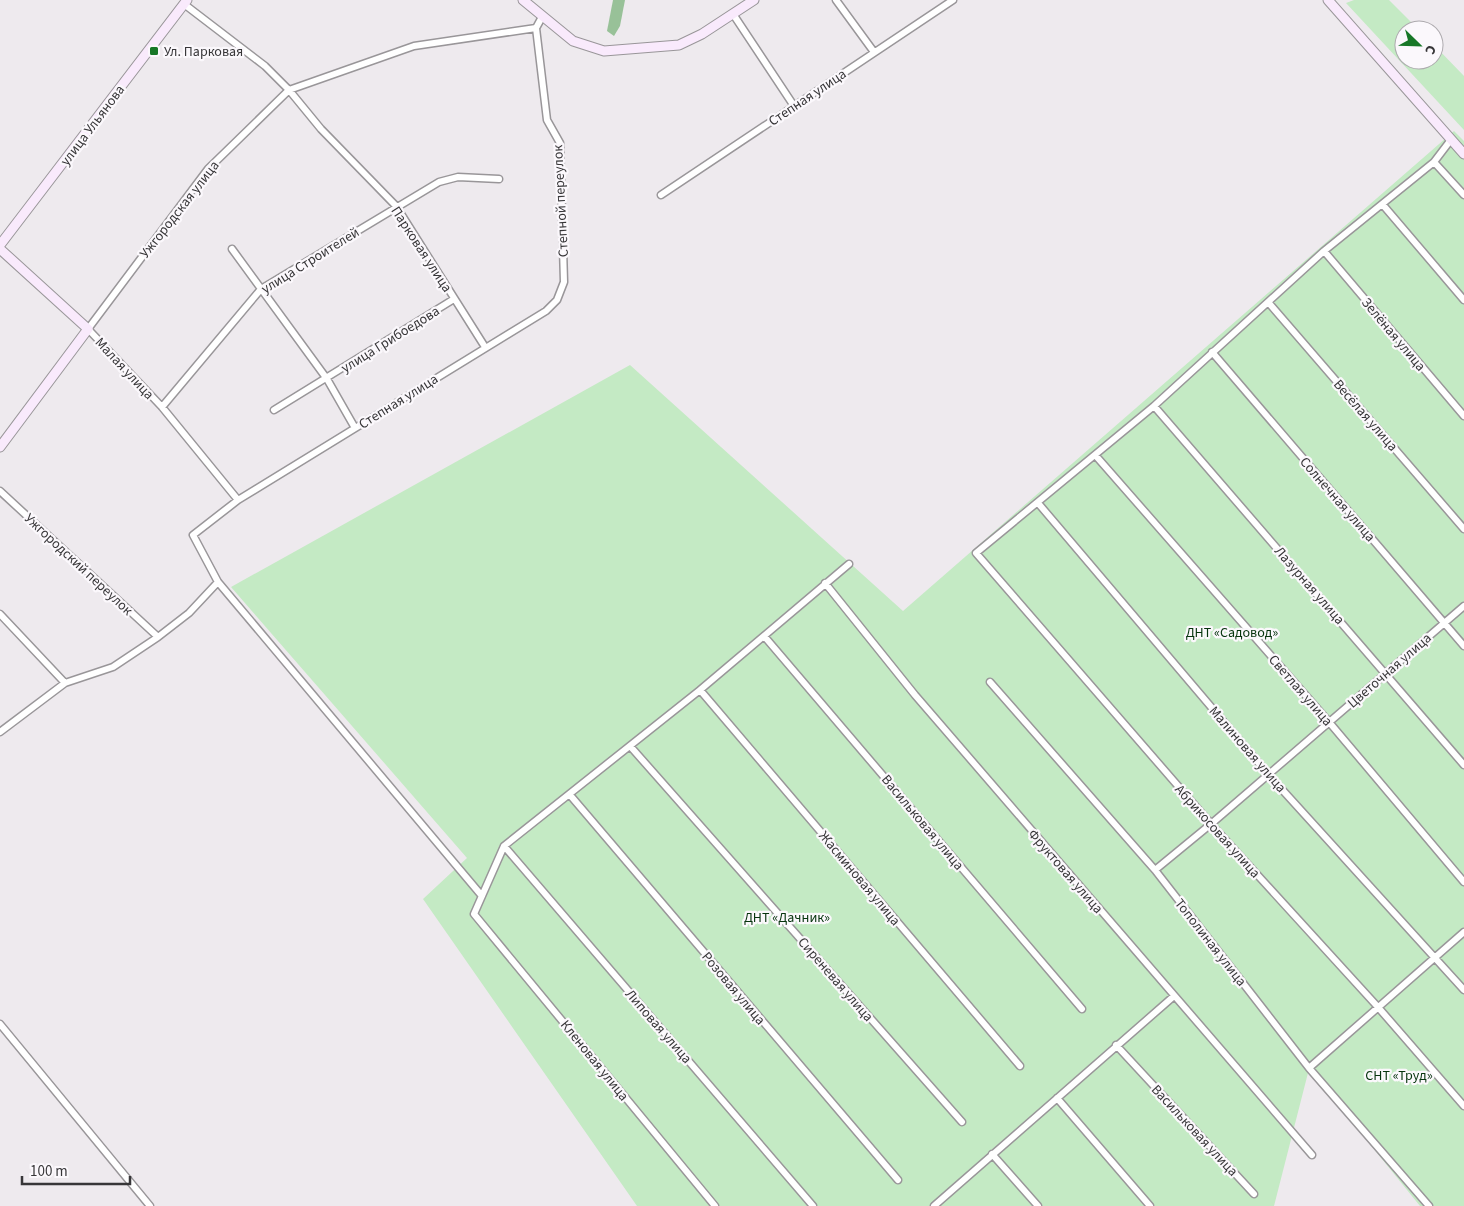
<svg xmlns="http://www.w3.org/2000/svg" width="1464" height="1206" font-family="'Source Sans 3',sans-serif">
<rect width="100%" height="100%" fill="#eeeaee"/>
<!-- green -->
<path fill="#c4eac4" d="M1354,0H1389L1419,30H1404V60H1434V45L1464,76V130L1346,3Z
M1454,131L1464,141V1206H1420L1309,1069L1274,1206H637L423,899L467,858L231,587L630,365L903,611Z"/>
<!-- water -->
<path fill="#98c198" d="M613,0H625L620,26L614,36L607,31Z"/>
<g fill="none" stroke-linecap="round" stroke-linejoin="round">
<defs>
<path id="street" d="M836,0L874,52
M184,4L265,66L289,90L321,129L396,206L485,347
M733,14L794,106
M1450,141L1434,162L1324,251L1154,406L976,553L1211,824L1377,1006L1464,1106
M1434,162L1464,195
M661,195L953,0
M1383,205L1464,300
M232,249L327,379L355,428
M1324,251L1464,416
M1268,302L1464,529
M1212,352L1464,646
M1154,406L1464,765
M162,407L261,289L439,182L458,177L499,179
M274,410L454,299
M1096,456L1329,722L1464,882
M0,491L158,637
M238,500L162,407L88,329L208,169L289,90L414,46L536,28
M1038,503L1268,774L1464,990
M825,583L915,695L1312,1155
M0,614L65,683
M764,636L1082,1009
M990,682L1155,870L1309,1068L1429,1206
M700,690L1020,1066
M0,732L65,683L113,667L158,637L189,613L218,582
M630,746L962,1122
M570,795L898,1180
M504,846L813,1206
M1155,870L1211,824L1464,606
M482,896L218,582L193,535L238,500L546,311L557,300L564,282L560,143L547,120L536,28L542,17
M0,1024L150,1206
M1116,1045L1254,1194
M1309,1068L1464,932
M1057,1098L1150,1206
M992,1154L1038,1206
M715,1206L474,914L504,846L700,690L849,564
M934,1206L1174,996"/>
<path id="secondary" d="M523,0L573,41L604,51L679,45L702,34L754,0
M1328,0L1464,154
M0,245L187,0
M0,249L88,329L0,447"/>
</defs>
<!-- street casing -->
<use href="#street" stroke="#999699" stroke-width="9"/>
<!-- secondary casing -->
<use href="#secondary" stroke="#999699" stroke-width="11"/>
<!-- street -->
<use href="#street" stroke="#fff" stroke-width="6"/>
<!-- secondary -->
<use href="#secondary" stroke="#f9eafc" stroke-width="9"/>
</g>
<!-- markers -->
<rect fill="#177727" stroke="#fbf8fc" stroke-width="2" x="149" y="46" width="10" height="10" rx="2.5"/>
<g text-anchor="middle" stroke-width="4.5" stroke-linejoin="round" paint-order="stroke">
<!-- poi labels -->
<g font-size="14" fill="#373638" stroke="#fbf8fc" text-anchor="start">
<text x="164" y="56">Ул. Парковая</text>
</g>
<!-- street labels -->
<g font-size="14" fill="#373638" stroke="#fbf8fc">
<text transform="translate(807 97) rotate(-34)" y="5">Степная улица</text>
<text transform="translate(92 125) rotate(-53)" y="5">улица Ульянова</text>
<text transform="translate(560 201) rotate(-93)" y="5">Степной переулок</text>
<text transform="translate(179 209) rotate(-52)" y="5">Ужгородская улица</text>
<text transform="translate(422 249) rotate(57)" y="5">Парковая улица</text>
<text transform="translate(310 260) rotate(-32)" y="5">улица Строителей</text>
<text transform="translate(1394 334) rotate(50)" y="5">Зелёная улица</text>
<text transform="translate(390 339) rotate(-32)" y="5">улица Грибоедова</text>
<text transform="translate(125 368) rotate(47)" y="5">Малая улица</text>
<text transform="translate(398 401) rotate(-32)" y="5">Степная улица</text>
<text transform="translate(1366 415) rotate(49)" y="5">Весёлая улица</text>
<text transform="translate(1338 499) rotate(49)" y="5">Солнечная улица</text>
<text transform="translate(79 564) rotate(43)" y="5">Ужгородский переулок</text>
<text transform="translate(1310 585) rotate(49)" y="5">Лазурная улица</text>
<text transform="translate(1389 670) rotate(-41)" y="5">Цветочная улица</text>
<text transform="translate(1301 690) rotate(49)" y="5">Светлая улица</text>
<text transform="translate(1248 749) rotate(49)" y="5">Малиновая улица</text>
<text transform="translate(923 822) rotate(50)" y="5">Васильковая улица</text>
<text transform="translate(1218 831) rotate(48)" y="5">Абрикосовая улица</text>
<text transform="translate(1066 871) rotate(49)" y="5">Фруктовая улица</text>
<text transform="translate(860 878) rotate(50)" y="5">Жасминовая улица</text>
<text transform="translate(1211 942) rotate(52)" y="5">Тополиная улица</text>
<text transform="translate(836 979) rotate(49)" y="5">Сиреневая улица</text>
<text transform="translate(734 988) rotate(50)" y="5">Розовая улица</text>
<text transform="translate(659 1026) rotate(49)" y="5">Липовая улица</text>
<text transform="translate(595 1060) rotate(51)" y="5">Кленовая улица</text>
<text transform="translate(1195 1130) rotate(47)" y="5">Васильковая улица</text>
</g>
<!-- park labels -->
<g font-size="14" fill="#06340d" stroke="#fbf8fc">
<text x="1232" y="637">ДНТ «Садовод»</text>
<text x="787" y="922">ДНТ «Дачник»</text>
<text x="1399" y="1080">СНТ «Труд»</text>
</g>
</g>
<!-- north arrow -->
<g transform="translate(1419 45) rotate(113)"><circle r="24" fill="#fbf8fc" stroke="#adaaae"/>
<path d="M0-4L9 19L0 12L-9 19Z" fill="#177727"/>
<text y="-8" font-size="14" font-weight="bold" text-anchor="middle" fill="#373638">С</text>
</g>
<!-- scale -->
<path d="M22 1176v8h108v-8" fill="none" stroke="#373638" stroke-width="2.5"/>
<text x="30" y="1176" font-size="15" fill="#373638" stroke="#fbf8fc" stroke-width="4" paint-order="stroke">100 m</text>
</svg>
